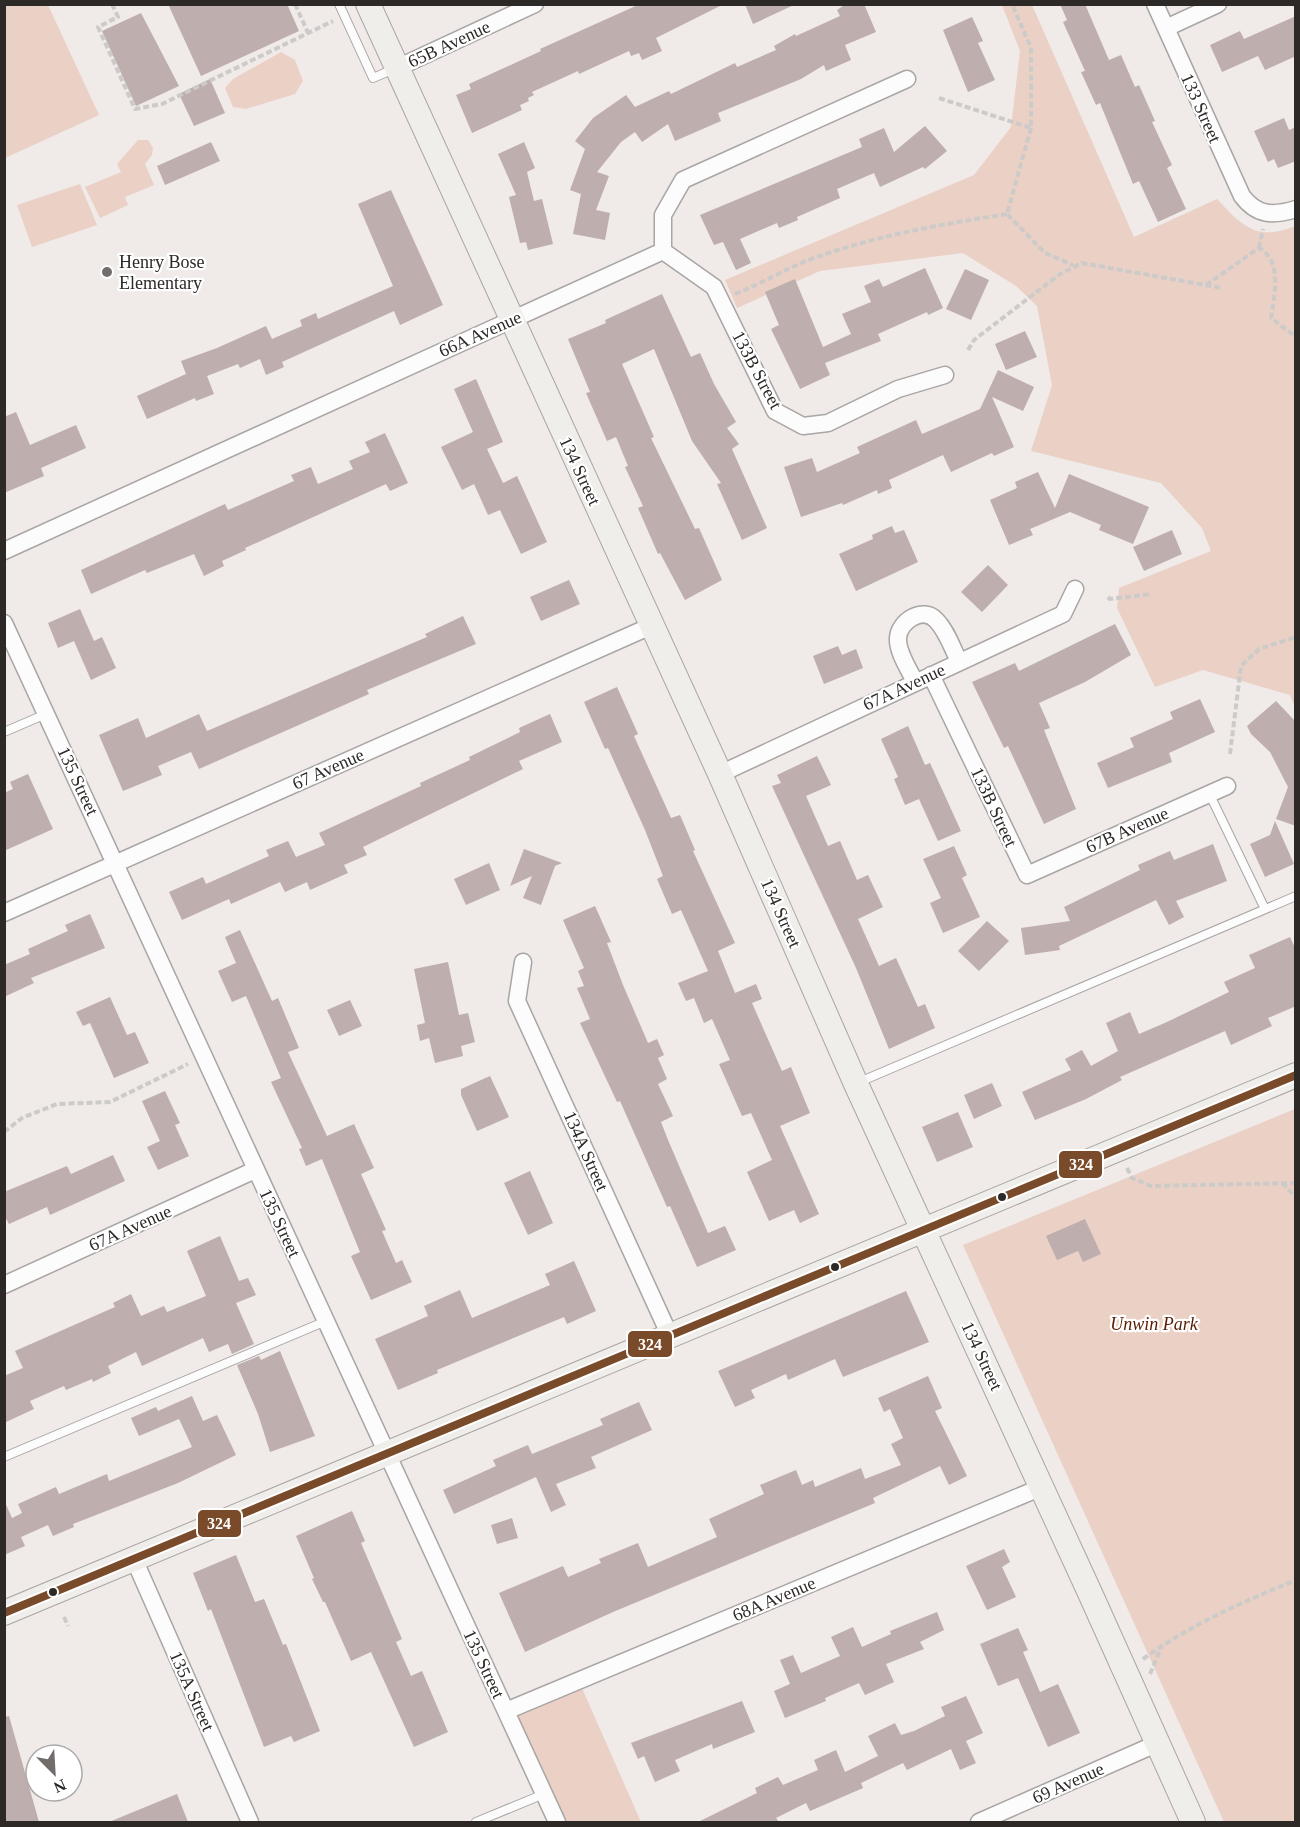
<svg xmlns="http://www.w3.org/2000/svg" width="1300" height="1827" font-family="Georgia,serif">
<rect width="100%" height="100%" fill="#f0eae8"/>
<!-- green -->
<path fill="#ead0c5" d="M4,5H48L99,115L5,158Z
M1002,5H1032L1134,237L1217,199C1242,226 1257,242 1295,226V708L1290,695L1203,670L1155,687L1117,608L1119,588L1211,551L1202,528L1161,483L1031,451L1052,385L1037,306L1016,286L963,253L820,271L737,308L725,280L974,175L1011,127L1020,51Z
M281,52L295,60L303,81L295,94L246,109L233,107L225,88L233,79Z
M138,140H148L153,148L152,155L145,164L154,185L125,197L128,205L100,218L85,187L121,172L117,164Z
M80,184L97,225L32,247L17,205Z
M1295,1109V1822H1224L963,1245Z
M581,1686L641,1822H564L516,1713Z"/>
<!-- building -->
<path fill="#beaead" d="M168,4H287L299,31L201,76Z
M640,4H724L656,38L662,51L642,60L639,53L631,56L629,51L579,74L578,71L532,92L534,95L528,98L529,101L520,105L522,110L472,133L456,95L471,89L469,84L541,51L540,49Z
M745,4H796L753,24Z
M846,4H864L876,32L845,45L851,60L826,71L824,65L801,79L718,113L721,121L675,141L668,124L642,142L635,132L621,142L597,172L609,176L596,210L610,213L605,240L573,234L581,194L570,190L585,149L575,141L593,118L626,95L635,107L669,91L671,94L735,63L737,67L776,50L774,46L795,34L796,36L840,16L837,10Z
M1060,4H1085L1109,60L1121,55L1135,87L1139,85L1155,121L1152,122L1172,165L1167,168L1186,209L1158,222L1139,181L1133,184L1100,103L1096,105L1081,72L1085,71L1063,22L1067,20Z
M141,13L179,86L136,106L102,31Z
M1296,16V56L1265,70L1258,56L1222,72L1210,45L1240,31L1244,39Z
M972,17L983,41L978,43L995,80L968,92L943,30Z
M210,79L225,113L194,126L179,94Z
M1284,118L1289,130L1296,127V161L1278,168L1274,159L1268,162L1254,131Z
M925,126L947,151L925,169L923,167L880,187L874,173L837,189L840,198L797,217L798,220L779,228L777,223L740,239L751,263L736,270L723,242L714,245L700,215L862,147L859,139L884,128L894,152Z
M211,142L220,161L165,185L157,166Z
M524,142L535,168L527,172L534,201L542,199L553,244L528,250L526,242L520,243L509,197L516,195L498,154Z
M391,190L443,305L400,325L394,311L282,362L284,367L266,375L260,359L240,368L238,364L207,376L214,394L196,401L195,398L147,419L137,396L186,374L181,361L217,348L266,326L272,339L302,326L300,320L316,313L318,319L393,286L358,204Z
M925,268L943,308L928,315L927,312L878,334L881,341L825,363L830,375L800,389L771,329L779,325L765,292L795,279L823,347L851,334L842,314L871,302L864,286L879,279L883,287Z
M965,269L989,280L971,320L946,309Z
M662,294L691,357L700,353L714,384L736,422L727,428L739,444L732,449L767,528L742,540L717,484L721,483L692,441L654,349L622,364L654,437L651,438L695,529L699,528L722,580L685,600L660,553L658,554L638,508L643,506L625,467L628,466L616,437L607,441L586,393L590,392L568,339L606,323L605,320Z
M1025,331L1037,357L1006,370L995,344Z
M998,370L1034,387L1023,411L992,397L1014,447L994,456L992,453L951,472L943,455L889,480L892,488L878,494L877,490L843,505L842,503L801,517L784,467L812,458L817,472L860,453L857,447L916,420L922,434L980,409Z
M476,379L503,442L487,449L503,483L517,476L547,542L521,554L500,510L488,515L474,484L462,490L441,447L473,432L454,389Z
M16,412L30,445L76,425L86,448L41,468L44,476L4,493V417Z
M385,433L408,483L390,491L386,484L245,548L246,550L222,561L224,566L204,576L194,554L147,573L145,570L91,594L81,570L225,504L228,510L294,481L291,475L311,467L318,484L353,469L349,461L370,452L365,442Z
M1038,472L1055,508L1069,474L1149,507L1133,544L1099,530L1101,525L1070,512L1030,529L1033,535L1009,545L990,500L1017,488L1015,482Z
M892,526L895,533L904,530L918,562L856,591L839,554L873,539L872,535Z
M1172,530L1182,554L1144,571L1133,547Z
M988,565L1008,585L982,612L961,592Z
M569,580L580,604L541,621L530,597Z
M80,609L94,641L102,637L116,668L91,680L74,641L58,648L48,623Z
M463,616L476,644L367,690L369,694L199,769L191,752L158,766L162,775L123,791L99,735L138,718L146,738L199,714L207,731L427,637L425,634Z
M1115,624L1131,655L1085,682L1039,703L1050,728L1044,730L1076,809L1044,824L1008,746L1004,748L972,682L1015,663L1019,671Z
M838,646L842,655L856,649L863,668L824,684L813,656Z
M617,687L638,734L634,736L671,818L680,815L695,850L693,851L735,943L718,951L735,993L756,984L762,999L752,1003L782,1071L791,1067L810,1113L780,1126L819,1214L800,1223L794,1210L769,1221L747,1172L772,1160L751,1113L742,1116L719,1064L730,1060L712,1019L704,1023L694,998L686,1001L678,983L708,971L681,910L672,914L657,879L663,876L645,830L608,748L605,749L584,702Z
M1200,699L1215,732L1169,753L1172,762L1108,788L1097,763L1134,747L1130,738L1173,719L1170,712Z
M1276,701L1295,721L1296,826L1276,819L1288,787L1270,752L1251,734L1247,726Z
M550,714L562,742L519,761L523,769L363,847L367,855L344,865L348,873L310,890L307,882L285,892L280,882L231,904L229,899L182,920L169,892L203,877L206,884L269,856L266,850L288,841L296,857L325,845L319,833L421,786L420,783L470,760L469,757L520,732L519,728Z
M908,726L925,765L930,763L961,831L938,841L919,799L905,805L894,779L898,777L881,739Z
M817,756L831,785L806,796L828,846L840,841L857,880L868,875L883,907L858,919L879,966L896,958L918,1007L925,1004L935,1028L889,1049L856,968L772,786L781,783L777,775Z
M28,774L53,829L4,851V793L13,789L10,782Z
M1275,821L1294,864L1265,877L1250,844L1270,835Z
M1213,844L1227,881L1176,901L1184,917L1169,925L1156,900L1059,946L1060,950L1025,955L1021,928L1070,921L1064,907L1140,870L1138,865L1170,851L1174,860Z
M954,846L967,875L962,878L980,917L943,933L930,903L941,898L923,859Z
M524,849L562,863L555,866L541,905L523,898L532,876L510,886Z
M489,863L500,890L466,905L454,879Z
M595,906L611,942L607,943L623,985L648,1043L657,1039L664,1055L658,1058L667,1079L658,1084L673,1116L661,1122L668,1140L708,1233L725,1226L736,1250L697,1267L670,1206L667,1207L620,1101L617,1102L580,1023L590,1019L577,988L584,986L578,971L584,968L563,920Z
M90,914L105,948L31,978L34,983L4,997V965L30,954L28,949L68,931L65,925Z
M987,921L1009,941L979,971L958,951Z
M240,930L272,1001L278,998L299,1048L288,1052L327,1136L354,1124L374,1168L361,1174L386,1230L382,1231L396,1263L402,1260L412,1282L371,1300L351,1256L360,1252L322,1159L306,1166L299,1149L302,1148L271,1082L281,1078L246,996L232,1002L218,971L236,963L225,937Z
M1290,937L1296,950V1006L1268,1018L1272,1026L1231,1045L1225,1031L1120,1077L1122,1080L1086,1099L1035,1120L1022,1092L1071,1070L1065,1059L1082,1050L1091,1066L1118,1051L1106,1023L1130,1012L1139,1034L1167,1022L1229,992L1224,982L1255,968L1249,955Z
M448,962L459,1015L468,1013L475,1042L461,1046L463,1056L435,1063L429,1038L420,1041L417,1025L425,1023L414,969Z
M110,997L127,1035L135,1032L149,1063L114,1078L90,1023L83,1026L76,1012Z
M350,1000L362,1026L339,1036L327,1010Z
M490,1076L509,1117L477,1131L461,1095V1089Z
M992,1083L1002,1106L974,1119L964,1095Z
M165,1091L180,1123L175,1125L189,1156L158,1170L147,1147L160,1141L142,1101Z
M958,1112L973,1147L937,1162L922,1127Z
M113,1155L125,1181L50,1215L47,1207L9,1224L4,1215V1192L67,1166L71,1174Z
M530,1171L553,1223L528,1235L504,1183Z
M1085,1219L1101,1254L1083,1262L1078,1251L1057,1260L1046,1236Z
M220,1236L239,1281L248,1278L256,1295L236,1303L254,1344L232,1354L228,1344L209,1352L203,1338L142,1366L136,1352L108,1366L111,1373L93,1382L92,1379L66,1390L64,1386L30,1401L34,1409L4,1423V1376L23,1368L15,1351L115,1307L113,1303L131,1294L141,1316L164,1306L167,1312L206,1296L187,1251Z
M574,1261L596,1311L567,1324L564,1317L437,1370L438,1373L398,1390L375,1339L428,1316L424,1306L460,1290L472,1318L550,1285L545,1274Z
M906,1291L929,1342L843,1377L835,1359L788,1380L786,1374L751,1390L755,1398L735,1407L718,1371Z
M280,1351L315,1436L270,1452L258,1414L237,1365L259,1356L261,1360Z
M928,1376L942,1408L935,1411L967,1476L949,1485L940,1466L873,1498L875,1503L613,1612L525,1652L499,1593L563,1566L568,1577L601,1563L599,1559L638,1543L648,1567L717,1537L709,1519L764,1494L760,1485L796,1470L802,1485L813,1480L815,1487L861,1468L865,1479L901,1465L891,1444L903,1438L890,1409L884,1412L878,1398Z
M192,1396L203,1421L217,1415L236,1455L178,1483L73,1524L74,1527L53,1536L48,1525L21,1537L25,1546L4,1555V1500L12,1518L22,1513L18,1504L56,1487L59,1494L107,1474L109,1481L192,1447L179,1419L139,1436L131,1418L156,1407L158,1411Z
M639,1402L652,1430L591,1457L596,1468L556,1484L566,1505L551,1512L536,1477L454,1514L443,1490L496,1466L493,1460L528,1445L532,1454L603,1425L600,1419Z
M352,1511L365,1541L361,1543L402,1639L396,1642L411,1676L422,1671L448,1732L414,1747L371,1652L351,1661L325,1602H323L312,1579L314,1578L296,1536Z
M512,1518L518,1538L497,1544L491,1525Z
M1004,1549L1010,1562L1002,1567L1016,1597L987,1610L966,1566Z
M236,1555L255,1602L264,1599L283,1645L286,1644L320,1731L294,1742L291,1736L264,1747L211,1609L208,1611L193,1573Z
M937,1612L944,1630L920,1642L924,1649L886,1664L894,1682L865,1695L859,1683L825,1698L826,1701L785,1718L774,1691L790,1684L780,1660L793,1655L801,1673L840,1656L831,1637L853,1627L862,1647L891,1634L890,1631Z
M1018,1628L1028,1650L1023,1652L1040,1692L1058,1684L1080,1733L1048,1747L1018,1678L998,1686L980,1644Z
M966,1696L983,1733L966,1741L976,1763L960,1770L951,1749L907,1770L903,1763L861,1783L863,1788L810,1811L806,1803L776,1818L779,1822H698L757,1793L755,1788L778,1777L783,1785L818,1770L814,1760L836,1750L845,1772L878,1756L868,1736L895,1723L901,1735L914,1731L945,1716L941,1707Z
M742,1701L755,1732L713,1749L712,1744L675,1760L680,1771L655,1782L644,1756L638,1759L631,1743Z
M9,1716L39,1822H4V1717Z
M177,1794L188,1822H109Z"/>
<g fill="none" stroke-linecap="round" stroke-linejoin="round">
<defs>
<path id="lane" d="M339,4L373,78L394,69
M4,732L46,714
M1209,793L1265,909
M857,1083L1296,896
M4,1457L326,1321
M476,1822L544,1794"/>
<path id="street" d="M1155,4L1242,196C1257,216 1273,216 1296,209
M1166,28L1218,4
M397,68L535,4
M663,251L714,287L775,411L803,426L828,423L898,389L945,375
M663,251V215L683,180L907,79
M4,551L663,251
M4,623L557,1822
M931,675L1027,875L1227,786
M915,682C909,669 897,652 898,638C899,621 923,606 936,620C947,631 952,648 959,661
M720,774L1063,614L1075,589
M4,913L651,626
M523,962L517,1001L670,1336
M4,1285L255,1170
M134,1559L250,1822
M506,1711L1042,1487
M979,1822L1156,1744"/>
<path id="secondary" d="M368,4L720,774L856,1084L1090,1593L1193,1822
M4,1613L1296,1075"/>
</defs>
<!-- lane casing -->
<use href="#lane" stroke="#a9a5a4" stroke-width="10"/>
<!-- street casing -->
<use href="#street" stroke="#a9a5a4" stroke-width="19"/>
<!-- secondary casing -->
<use href="#secondary" stroke="#a9a5a4" stroke-width="26"/>
<!-- path -->
<path stroke="#cccbc9" stroke-width="4" stroke-dasharray="6 3" stroke-linecap="butt" d="M112,4L118,17L98,27L135,109L162,104L333,21
M295,4L308,33
M939,98L1031,128V48L1012,4
M1031,128L1007,214L1045,253L1073,265
M1259,248L1263,229
M1206,285L1259,248C1283,261 1274,296 1271,318L1296,337
M735,294C760,284 782,271 806,261C873,236 937,225 1007,214
M968,350L974,340L1060,274L1082,263L1222,288
M1108,597L1110,599L1152,594
M1230,754L1241,666L1259,649L1296,637
M4,1132L22,1118L57,1104L110,1102L188,1064
M1127,1168L1132,1178L1151,1186L1296,1183
M1282,1183L1296,1197
M64,1617L68,1626
M1143,1659C1190,1625 1242,1602 1296,1580
M1150,1674L1162,1645"/>
<!-- lane -->
<use href="#lane" stroke="#fdfcfc" stroke-width="8"/>
<!-- street -->
<use href="#street" stroke="#fdfcfc" stroke-width="16"/>
<!-- secondary -->
<use href="#secondary" stroke="#f0eeea" stroke-width="24"/>
<defs>
<path id="bus-1" d="M4,1613L1296,1075"/>
</defs>
<!-- bus-1 casing -->
<use href="#bus-1" stroke="#fff" stroke-width="12"/>
<!-- bus-1 -->
<use href="#bus-1" stroke="#7a4b2a" stroke-width="8"/>
</g>
<!-- markers -->
<circle fill="#716d6b" stroke="#fff" stroke-width="2" cx="107" cy="272" r="6"/>
<g fill="#2c2927" stroke="#fff" stroke-width="2">
<circle cx="1002" cy="1197" r="5"/>
<circle cx="835" cy="1267" r="5"/>
<circle cx="53" cy="1592" r="5"/>
</g>
<g text-anchor="middle" stroke-width="4.5" stroke-linejoin="round" paint-order="stroke">
<!-- street labels -->
<g font-size="18" fill="#2c2927" stroke="#fff">
<text transform="translate(449 44) rotate(-25)" y="6">65B Avenue</text>
<text transform="translate(1201 108) rotate(66)" y="6">133 Street</text>
<text transform="translate(480 334) rotate(-24)" y="6">66A Avenue</text>
<text transform="translate(757 370) rotate(62)" y="6">133B Street</text>
<text transform="translate(580 471) rotate(65)" y="6">134 Street</text>
<text transform="translate(904 687) rotate(-25)" y="6">67A Avenue</text>
<text transform="translate(328 769) rotate(-24)" y="6">67 Avenue</text>
<text transform="translate(78 781) rotate(65)" y="6">135 Street</text>
<text transform="translate(994 807) rotate(65)" y="6">133B Street</text>
<text transform="translate(1127 830) rotate(-24)" y="6">67B Avenue</text>
<text transform="translate(781 913) rotate(66)" y="6">134 Street</text>
<text transform="translate(586 1151) rotate(66)" y="6">134A Street</text>
<text transform="translate(280 1223) rotate(65)" y="6">135 Street</text>
<text transform="translate(130 1228) rotate(-24)" y="6">67A Avenue</text>
<text transform="translate(982 1356) rotate(65)" y="6">134 Street</text>
<text transform="translate(774 1599) rotate(-23)" y="6">68A Avenue</text>
<text transform="translate(484 1664) rotate(65)" y="6">135 Street</text>
<text transform="translate(192 1691) rotate(66)" y="6">135A Street</text>
<text transform="translate(1068 1783) rotate(-24)" y="6">69 Avenue</text>
</g>
<!-- poi labels -->
<g font-size="18" fill="#2c2927" stroke="#fff" text-anchor="start">
<text x="119" y="268">Henry Bose<tspan x="119" dy="21">Elementary</tspan></text>
</g>
<!-- park labels -->
<g font-size="18" font-style="italic" fill="#5a1c00" stroke="#fff">
<text x="1154" y="1330">Unwin Park</text>
</g>
</g>
<g stroke="#fff" stroke-width="2">
<rect x="1058" y="1150" width="45" height="29" rx="6" fill="#7a4b2a"/>
<rect x="627" y="1330" width="46" height="28" rx="6" fill="#7a4b2a"/>
<rect x="197" y="1509" width="45" height="29" rx="6" fill="#7a4b2a"/>
</g>
<g font-size="16" text-anchor="middle" font-weight="bold" fill="#fff">
<text x="1081" y="1170">324</text>
<text x="650" y="1350">324</text>
<text x="219" y="1529">324</text>
</g>
<!-- border -->
<rect width="1300" height="1827" fill="none" stroke="#2c2927" stroke-width="12"/>
<!-- north arrow -->
<g transform="translate(54 1773) rotate(156)"><circle r="28" fill="#ffffff" stroke="#aba9a9" stroke-width="1.5"/>
<path d="M0-4.5L10 22L0 15L-10 22Z" fill="#716d6b"/>
<text y="-9" font-size="16" font-weight="bold" text-anchor="middle" fill="#2c2927">N</text>
</g>
</svg>
